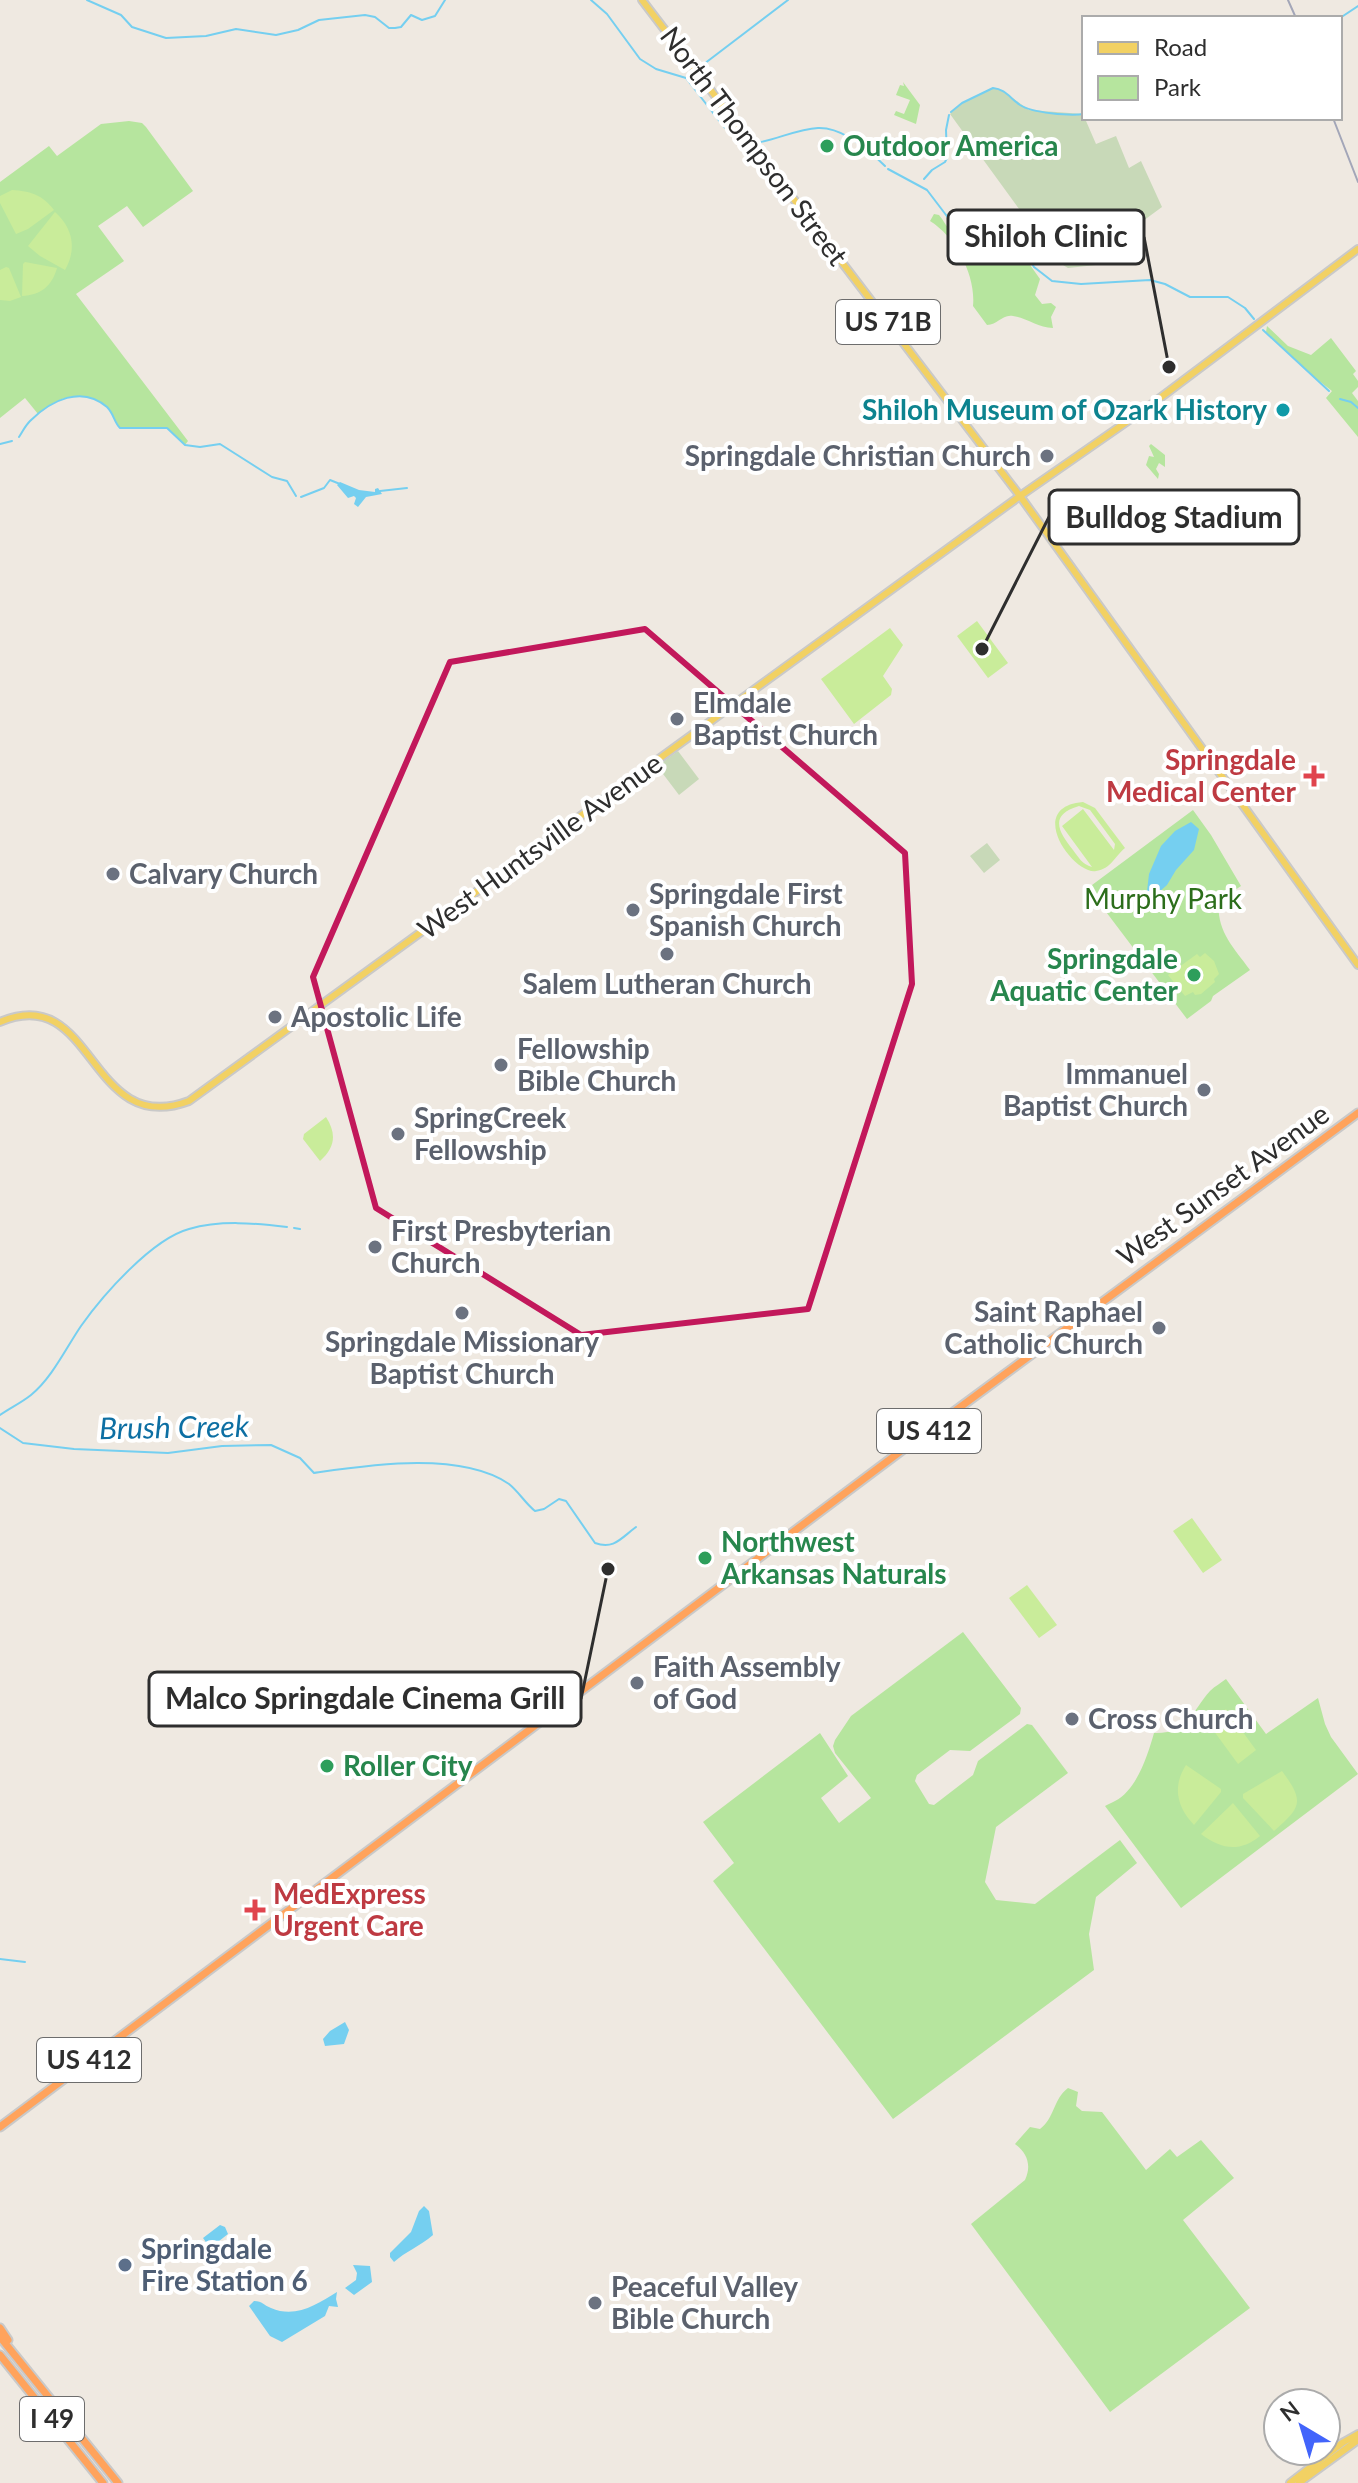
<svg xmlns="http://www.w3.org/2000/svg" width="1358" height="2483" font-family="Lato,sans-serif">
<rect width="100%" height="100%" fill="#efe9e1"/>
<!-- green -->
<path fill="#b6e59e" d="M903,82L920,105L916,124L894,115L896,111L904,114L910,100L896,95L900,85L904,86Z
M129,121L142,123L146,127L193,191L143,227L127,206L98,226L124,261L76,294L188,441L185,445L167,428H120C114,422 114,413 107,407C85,388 58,396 38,414L25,398L0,418V182L49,146L57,156L101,124Z
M934,214L939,215C951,230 955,247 976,243L980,236L991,243H1006L1023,255L1040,279L1035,295L1042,304L1051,303L1056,307L1051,317L1053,328C1038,328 1027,318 1013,316C1002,314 998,325 987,325L973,306C976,276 956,237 930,221Z
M1267,326L1288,346L1311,355L1331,338L1356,371L1353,374L1358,381V387L1352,393L1358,401V437L1326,398L1332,391L1309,373L1266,332Z
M1151,444L1165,455V467L1159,463L1156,469L1159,474L1158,479L1146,465L1149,456L1154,457L1149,446Z
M1193,810L1211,835L1241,886L1232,892H1223L1219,895C1215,930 1231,944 1250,970L1213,996L1211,1001L1187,1019L1088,888Z
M963,1632L1021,1708L1020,1714L970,1751L950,1750L917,1775L915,1781L929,1804L934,1805L973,1775L978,1761L1027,1724L1032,1725L1068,1773L996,1827L985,1882L996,1900L1035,1904L1120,1840L1137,1863L1096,1897L1089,1934L1094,1970L893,2119L713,1881L734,1863L703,1822L820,1733L848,1776L821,1798L839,1823L871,1798L835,1753L833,1746L835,1740L851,1716Z
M1226,1679L1266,1734L1318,1698L1325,1724L1331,1737L1358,1774L1181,1908L1105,1806C1108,1804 1112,1803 1115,1801C1137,1790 1148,1754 1154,1733C1189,1734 1191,1712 1210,1691C1215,1686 1221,1683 1226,1679Z
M1068,2088L1078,2092L1076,2106L1082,2111L1102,2112L1146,2170L1170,2149L1177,2157L1201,2140L1234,2178L1183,2220L1250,2308L1110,2412L971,2224L1025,2180C1032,2165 1027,2153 1015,2144L1030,2127L1040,2129C1055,2118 1053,2099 1068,2088Z"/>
<!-- cemetery -->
<path fill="#c8d9b8" d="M993,88L1003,91L1029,110L1083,114L1096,144L1116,136L1129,168L1141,161L1162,207L1117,240L1133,261L1068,268L1048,256L1042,248L1030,224L950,114L962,103Z
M678,751L699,779L679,795L657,766Z
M987,843L1000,860L984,873L970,856Z"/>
<!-- pitch -->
<path fill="#c9ec9a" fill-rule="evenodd" d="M12,190C30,191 43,195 54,210L28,229L16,234L0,203V196Z
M55,212C73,228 77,249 65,270L40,256L28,246Z
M25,262L57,268C52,286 41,295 22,296L23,264Z
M6,267L9,268L21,297L10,301L0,300V270Z
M977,621L1008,663L988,678L957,636Z
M890,628L903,645L883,676L892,689L891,695L854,724L821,679Z
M1083,802L1095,808L1125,848C1115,856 1111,869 1096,871C1074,875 1024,807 1083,802ZM1079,806L1090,810L1115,844L1114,850L1083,809L1062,826L1092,867C1082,864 1079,858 1073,850C1059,832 1048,815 1079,806Z
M1205,953L1214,961L1219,974L1214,979L1215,982L1201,994L1195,995L1193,992L1185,996L1168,975L1197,954L1200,957Z
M326,1117C337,1134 335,1148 320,1161L303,1139L304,1134Z
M1192,1518L1222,1560L1203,1573L1173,1531Z
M1027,1585L1057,1625L1039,1638L1009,1598Z
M1226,1709L1256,1750L1238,1764L1208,1723Z
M1186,1765L1221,1789V1792L1194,1825C1177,1807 1172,1787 1186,1765Z
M1282,1771C1305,1802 1301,1807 1274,1831L1243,1798V1794Z
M1233,1803L1260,1836C1239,1853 1221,1849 1201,1834Z"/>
<!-- water -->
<path fill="#75cff0" d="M340,482L359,490L375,492V489L378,488L382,494L366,497L358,507L354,504L356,498L354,496L348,498L337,485Z
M1191,822L1199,829L1194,850L1176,870L1167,885L1149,901L1139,918L1136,916L1147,891L1149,874L1161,846L1175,831Z
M345,2022L349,2030L344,2044L325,2046L323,2039L330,2031Z
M424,2206L429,2211L433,2235C420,2246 405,2252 394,2262L390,2257V2253L411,2232L419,2211Z
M220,2225L225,2227L228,2234L214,2245H208L203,2238Z
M353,2265L370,2266L372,2282L354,2295L345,2288L356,2280L357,2273Z
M337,2292L336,2299L338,2307L329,2306L325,2316L282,2342L270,2336L249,2306L254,2301C263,2301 263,2305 271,2308C296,2319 317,2304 337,2292Z"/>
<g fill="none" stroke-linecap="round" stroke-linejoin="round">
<!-- stream -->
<path stroke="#75cff0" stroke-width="2" d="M87,0L121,15L132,27L166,38L206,36L236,29L276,35L298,30L319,20L365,15L375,17L389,28H395L401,27L411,15L422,20L435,16L445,0
M591,0L607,14L640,59L656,69L686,78L724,127L739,138L746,139
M1340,18L1358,6
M700,67L788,0
M951,112L962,103L993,88C1005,89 1010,98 1020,105C1032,113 1070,116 1084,114
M752,140L761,142C780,138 799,129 818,128C843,127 868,149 885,166
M888,169L927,190L959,232L974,235L995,231L1008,234L1018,240L1034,267L1052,281L1081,284L1150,280L1165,284L1190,297H1228L1245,308L1254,319
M924,179L932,170L945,162L947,158L946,130L949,115
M1263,330L1329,391
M1340,399L1351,402L1358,408
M19,437C23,431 25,426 30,421C51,400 82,385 107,407C114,414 114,422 120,428H167L185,445L200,447L220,444L272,477L287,481L296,496
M0,444L12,441
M380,491L407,488
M301,497L324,488L330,480L340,484
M294,1228L300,1229
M0,1415C10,1408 21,1403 31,1395C52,1378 66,1348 81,1326C103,1295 152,1239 189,1229C220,1220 255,1223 287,1227
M0,1428L23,1443L74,1449L168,1453L222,1446L271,1445L300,1458L314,1473C370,1465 460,1451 509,1484C519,1492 525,1503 535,1511L544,1509L559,1499L566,1501L595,1543C614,1550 621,1538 636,1527
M0,1959L25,1962"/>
<defs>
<path id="major" d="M642,0L1020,496L1358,965
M0,1022C95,981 88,1139 189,1101L1020,496L1148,407L1358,249
M1290,2483L1342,2443L1358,2434
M1299,2483L1358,2440"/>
<path id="highway" d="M0,2127L917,1439L1358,1113
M0,2328L8,2340
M0,2337L118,2483
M0,2355L103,2483"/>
</defs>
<!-- major casing -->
<use href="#major" stroke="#c9c9c9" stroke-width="10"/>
<!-- highway casing -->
<use href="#highway" stroke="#c9c9c9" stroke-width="11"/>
<!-- major -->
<use href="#major" stroke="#f2d163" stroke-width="6"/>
<!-- highway -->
<use href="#highway" stroke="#ffa35c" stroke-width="7"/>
<!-- rail -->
<path stroke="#a3a6b8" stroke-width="2" d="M1288,0L1296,18
M1333,118L1358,182"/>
</g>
<!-- marked area -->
<path fill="none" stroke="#c2185b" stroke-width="6" stroke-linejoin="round" d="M645,629L905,853L912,984L808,1309L581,1335L376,1208L313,977L450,662Z"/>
<!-- markers -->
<g fill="#2e9e5b" stroke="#fff" stroke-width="3">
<circle cx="827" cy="146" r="8"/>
<circle cx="1194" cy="975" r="8"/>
<circle cx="705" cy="1558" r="8"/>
<circle cx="327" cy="1766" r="8"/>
</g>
<circle fill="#0f9aa8" stroke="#fff" stroke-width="3" cx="1283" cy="410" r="8"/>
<g fill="#6b7280" stroke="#fff" stroke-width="3">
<circle cx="1047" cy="456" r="8"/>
<circle cx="677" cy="719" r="8"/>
<circle cx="113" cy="874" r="8"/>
<circle cx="633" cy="910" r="8"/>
<circle cx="667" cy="954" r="8"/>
<circle cx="275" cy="1017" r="8"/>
<circle cx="501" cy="1065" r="8"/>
<circle cx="1204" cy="1090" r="8"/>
<circle cx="398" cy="1134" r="8"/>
<circle cx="375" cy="1247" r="8"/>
<circle cx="462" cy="1313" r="8"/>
<circle cx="1159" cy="1328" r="8"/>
<circle cx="637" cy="1683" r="8"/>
<circle cx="1072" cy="1719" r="8"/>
<circle cx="595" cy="2303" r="8"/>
</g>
<g fill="#e0444e" stroke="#fff" stroke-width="3">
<path d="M1310 764h8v8h8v8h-8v8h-8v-8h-8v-8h8z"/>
<path d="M251 1898h8v8h8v8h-8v8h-8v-8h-8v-8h8z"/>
</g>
<circle fill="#5c6f8a" stroke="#fff" stroke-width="3" cx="125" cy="2265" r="8"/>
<g text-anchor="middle" stroke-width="8" stroke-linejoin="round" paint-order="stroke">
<!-- shield labels -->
<g fill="#fff" stroke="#6d6d6d" stroke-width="2">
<rect x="836" y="300" width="104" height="44" rx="6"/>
<rect x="877" y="1409" width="104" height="44" rx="6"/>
<rect x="37" y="2038" width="104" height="44" rx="6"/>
<rect x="20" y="2397" width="64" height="44" rx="6"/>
</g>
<g font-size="26" font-weight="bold" fill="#2e2e2e">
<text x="888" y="331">US 71B</text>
<text x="929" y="1440">US 412</text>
<text x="89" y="2069">US 412</text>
<text x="52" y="2428">I 49</text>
</g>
<!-- street labels -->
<g font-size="28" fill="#2e2e2e" stroke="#fff">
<text transform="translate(754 146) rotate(53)" y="10">North Thompson Street</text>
<text transform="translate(540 846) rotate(-36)" y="10">West Huntsville Avenue</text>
<text transform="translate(1223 1185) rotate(-36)" y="10">West Sunset Avenue</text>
</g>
<!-- leisure labels -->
<g font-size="28" font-weight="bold" fill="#27864d" stroke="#fff" text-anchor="start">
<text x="843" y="156">Outdoor America</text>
<text x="1178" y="969" text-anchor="end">Springdale<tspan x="1178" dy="32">Aquatic Center</tspan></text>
<text x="721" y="1552">Northwest<tspan x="721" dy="32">Arkansas Naturals</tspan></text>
<text x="343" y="1776">Roller City</text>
</g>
<!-- culture labels -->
<g font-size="28" font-weight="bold" fill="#0d838f" stroke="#fff" text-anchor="end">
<text x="1267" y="420">Shiloh Museum of Ozark History</text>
</g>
<!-- worship labels -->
<g font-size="28" font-weight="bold" fill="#5b616d" stroke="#fff" text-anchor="start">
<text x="1031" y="466" text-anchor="end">Springdale Christian Church</text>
<text x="693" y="713">Elmdale<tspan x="693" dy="32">Baptist Church</tspan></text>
<text x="129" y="884">Calvary Church</text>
<text x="649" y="904">Springdale First<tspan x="649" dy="32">Spanish Church</tspan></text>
<text x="667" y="994" text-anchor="middle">Salem Lutheran Church</text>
<text x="291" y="1027">Apostolic Life</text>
<text x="517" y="1059">Fellowship<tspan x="517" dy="32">Bible Church</tspan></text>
<text x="1188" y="1084" text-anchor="end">Immanuel<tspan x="1188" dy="32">Baptist Church</tspan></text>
<text x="414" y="1128">SpringCreek<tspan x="414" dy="32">Fellowship</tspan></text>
<text x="391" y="1241">First Presbyterian<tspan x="391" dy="32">Church</tspan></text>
<text x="1143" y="1322" text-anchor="end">Saint Raphael<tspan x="1143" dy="32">Catholic Church</tspan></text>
<text x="462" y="1352" text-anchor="middle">Springdale Missionary<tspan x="462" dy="32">Baptist Church</tspan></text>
<text x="653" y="1677">Faith Assembly<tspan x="653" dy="32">of God</tspan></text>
<text x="1088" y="1729">Cross Church</text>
<text x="611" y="2297">Peaceful Valley<tspan x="611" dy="32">Bible Church</tspan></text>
</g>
<!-- health labels -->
<g font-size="28" font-weight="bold" fill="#be3a42" stroke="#fff" text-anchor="end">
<text x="1296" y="770">Springdale<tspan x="1296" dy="32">Medical Center</tspan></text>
<text x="273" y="1904" text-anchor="start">MedExpress<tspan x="273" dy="32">Urgent Care</tspan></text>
</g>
<!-- park labels -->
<g font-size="28" fill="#2c6e1b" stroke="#fff">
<text x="1163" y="909">Murphy Park</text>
</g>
<!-- service labels -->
<g font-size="28" font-weight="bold" fill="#4e5e75" stroke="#fff" text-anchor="start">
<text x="141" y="2259">Springdale<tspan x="141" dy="32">Fire Station 6</tspan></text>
</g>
<!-- water labels -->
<g font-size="30" font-style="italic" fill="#0d6fa3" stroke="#fff">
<text transform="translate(174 1428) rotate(-1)" y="10">Brush Creek</text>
</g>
</g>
<!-- callouts -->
<path fill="none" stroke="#2e2e2e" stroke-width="3" d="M1169 367L1144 237M982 649L1049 517M608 1569L581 1699"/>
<g fill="#2e2e2e" stroke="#fff" stroke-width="3">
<circle cx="1169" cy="367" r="8"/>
<circle cx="982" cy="649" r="8"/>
<circle cx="608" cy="1569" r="8"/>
</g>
<g fill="#fff" stroke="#2e2e2e" stroke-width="3">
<rect x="948" y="210" width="196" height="54" rx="8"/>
<rect x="1049" y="490" width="250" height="54" rx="8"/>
<rect x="149" y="1672" width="432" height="54" rx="8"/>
</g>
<g font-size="30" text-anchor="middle" font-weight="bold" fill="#2e2e2e">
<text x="1046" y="247">Shiloh Clinic</text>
<text x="1174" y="528">Bulldog Stadium</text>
<text x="365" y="1709">Malco Springdale Cinema Grill</text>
</g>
<!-- legend -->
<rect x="1082" y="16" width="260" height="104" fill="#ffffff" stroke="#ababab" stroke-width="2"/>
<rect x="1098" y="42" width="40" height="12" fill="#f2d163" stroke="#ababab" stroke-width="2"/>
<text x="1154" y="56" font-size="24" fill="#2e2e2e">Road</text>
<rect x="1098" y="76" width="40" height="24" fill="#b6e59e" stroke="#ababab" stroke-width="2"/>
<text x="1154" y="96" font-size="24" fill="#2e2e2e">Park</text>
<!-- north arrow -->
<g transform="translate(1302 2427) rotate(322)"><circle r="38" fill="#ffffff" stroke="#ababab" stroke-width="2"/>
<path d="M0-6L14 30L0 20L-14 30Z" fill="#4264fb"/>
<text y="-12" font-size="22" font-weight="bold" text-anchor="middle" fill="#2e2e2e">N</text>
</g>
</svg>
